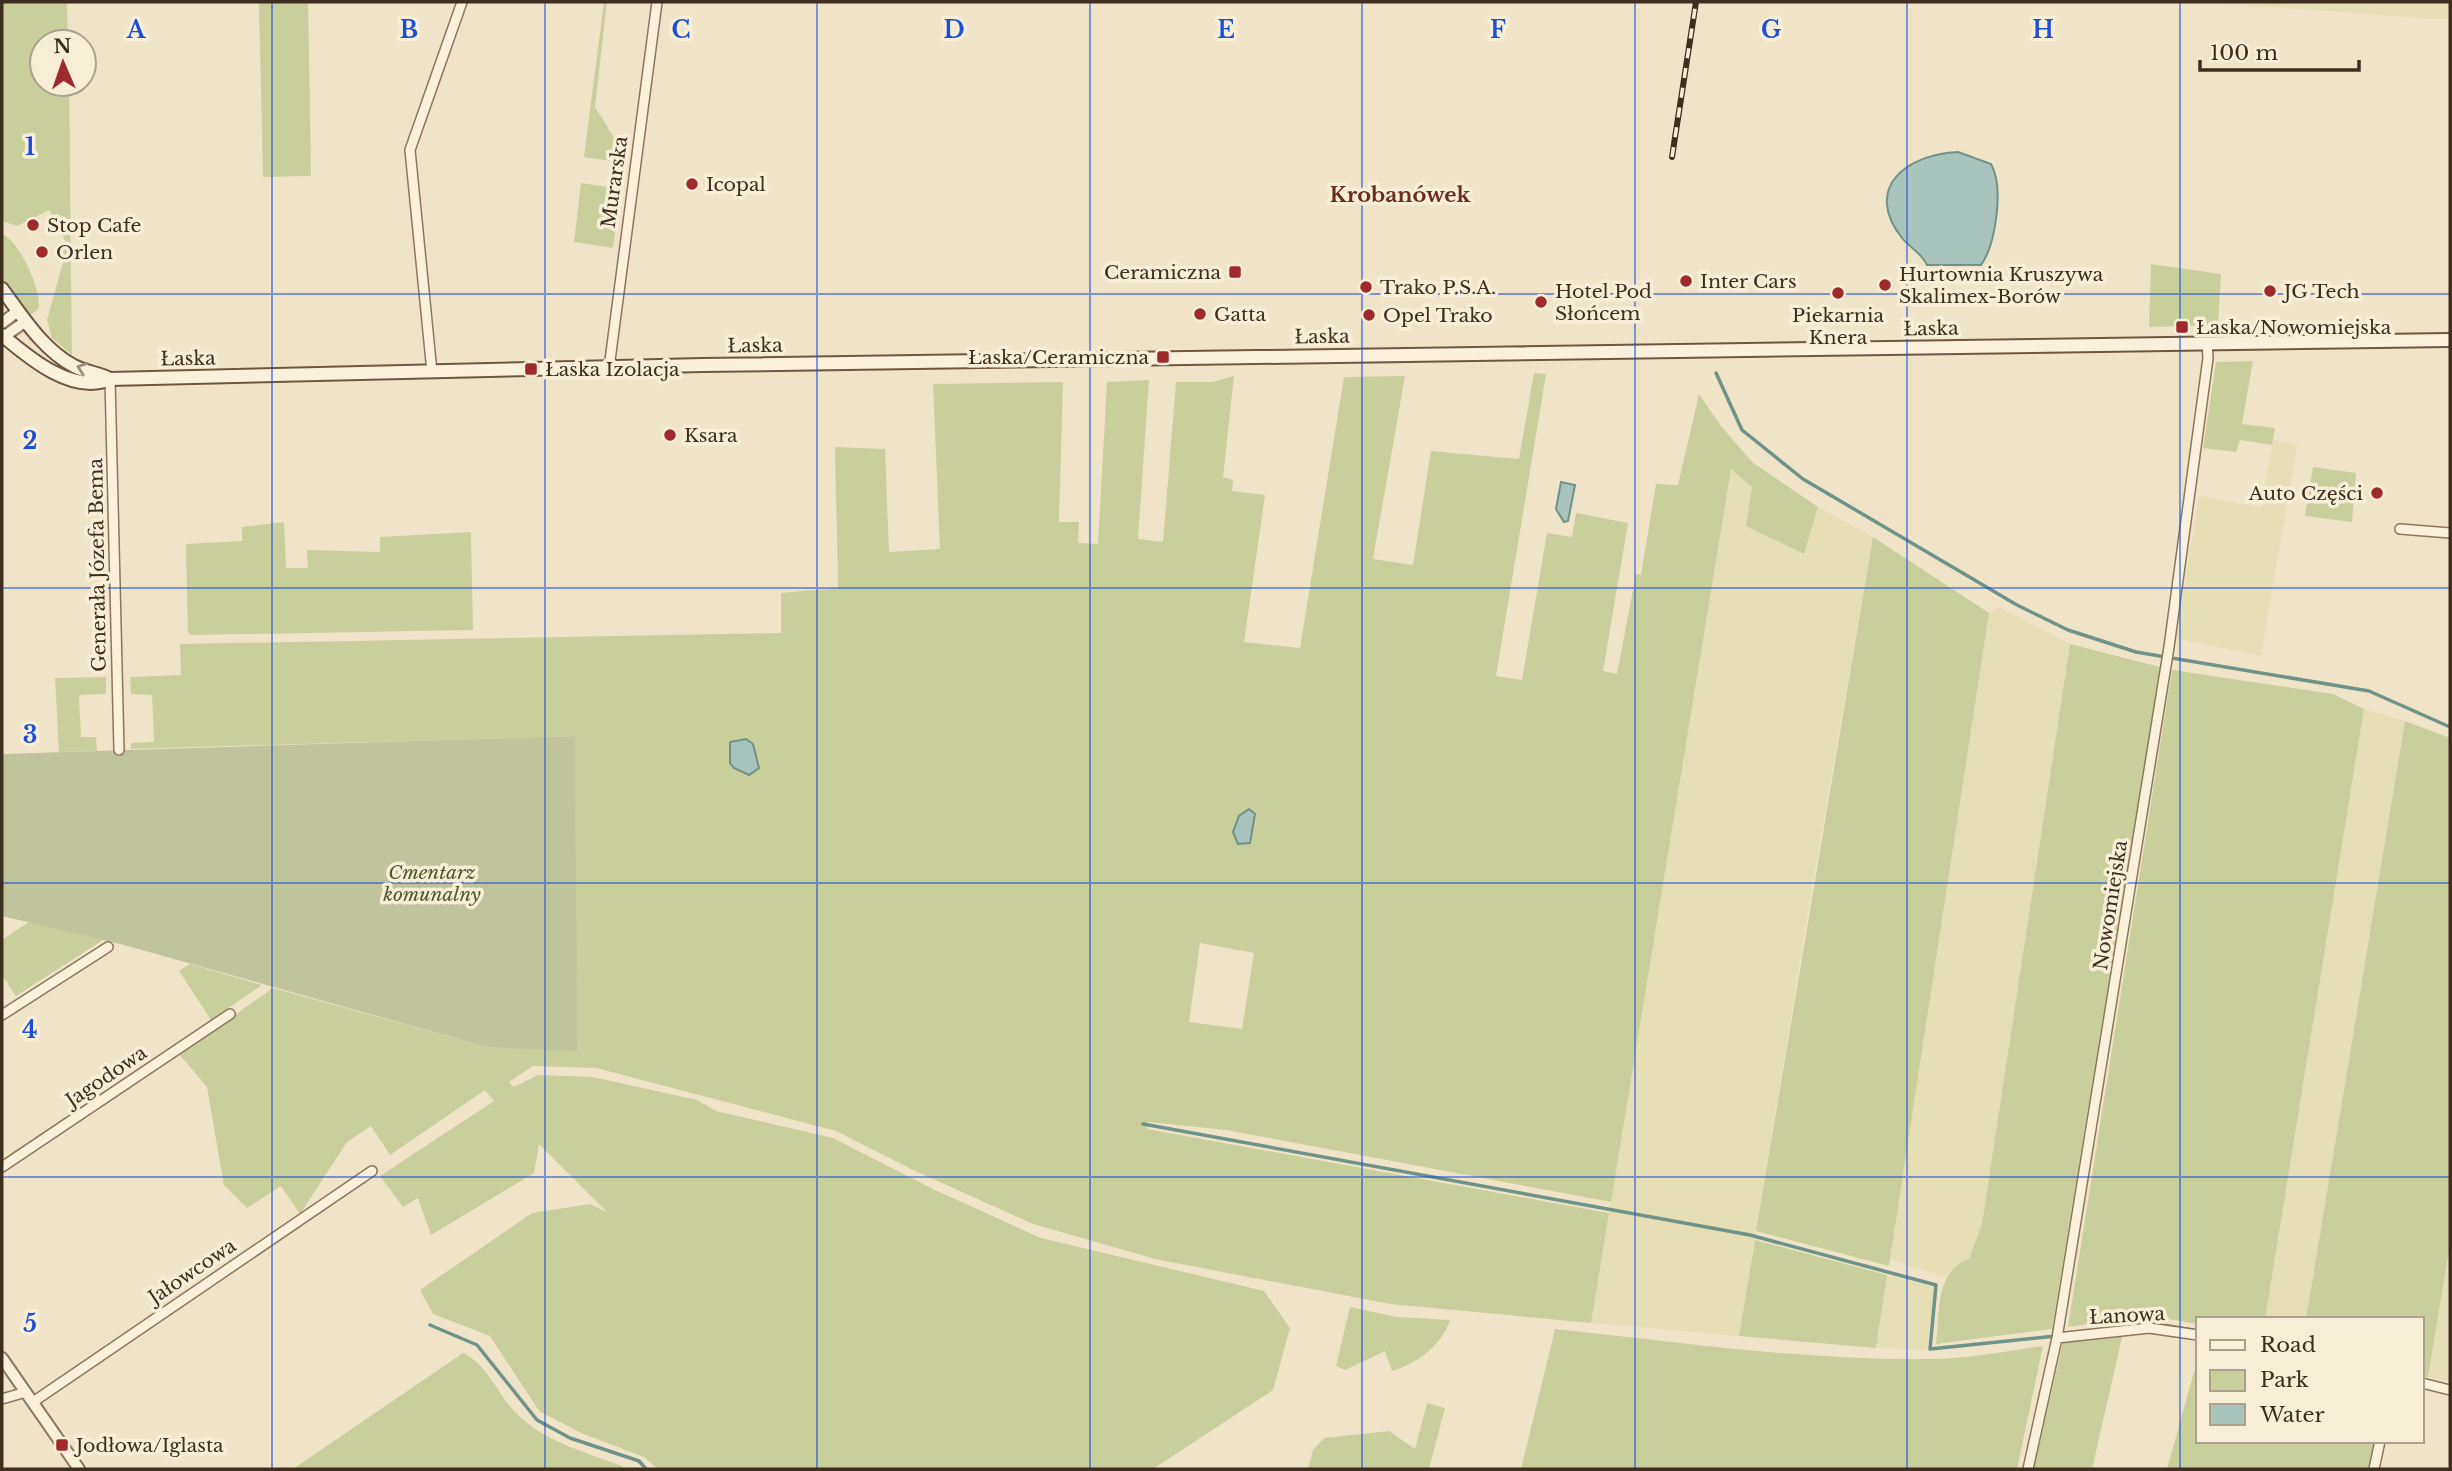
<svg xmlns="http://www.w3.org/2000/svg" width="2452" height="1471" font-family="'Libre Baskerville',serif">
<rect width="100%" height="100%" fill="#f0e4c8"/>
<!-- farmland -->
<path fill="#e6deb5" d="M2204,2H2450V19H2433Z
M2273,440L2297,444L2261,656L2176,639L2199,496L2262,507Z
M1731,468L1752,487L1746,526L1804,554L1818,507L1873,537L1809,904L1739,1336L1591,1323Z
M1999,607L2070,644L1982,1224L1969,1259L1959,1262L1944,1277L1890,1259L1989,613Z
M2364,709L2405,721L2306,1319H2265Z
M2450,1245V1381L2428,1377Z
M1887,1275L1934,1287L1927,1350L1876,1348Z"/>
<!-- green -->
<path fill="#c9cf9b" fill-rule="evenodd" d="M2,2H67L68,42H42V84H69L72,355L52,338L47,320L64,259L58,247L66,243L57,224L62,221L60,218L55,220L49,210L17,226L2,221Z
M259,2H308L311,176L263,177Z
M604,2H607L595,107L625,155L624,163L584,157Z
M581,183L621,189L613,248L574,242Z
M2,234C18,239 44,293 38,309L30,315L2,280Z
M2151,264L2221,274L2218,325L2149,327Z
M2253,361L2242,424L2275,428L2272,445L2240,440L2236,452L2203,448L2216,362Z
M1534,373L1546,374L1496,676L1522,680L1547,533L1572,537L1576,513L1628,523L1603,671L1617,674L1636,574L1641,575L1656,484L1678,485L1699,394L1721,426L1752,462L1818,507L1804,554L1746,526L1752,487L1731,469L1611,1202L1226,1130L1148,1122L1147,1129L1609,1213L1591,1323L1390,1304L1155,1259L1033,1224L911,1169L836,1131L596,1068L533,1066L509,1082L514,1087L538,1075L593,1077L697,1100L716,1111L833,1138L935,1190L1041,1238L1264,1291L1290,1328L1273,1390L1153,1469H666L657,1468L644,1457L581,1433L539,1411L490,1336L433,1314L420,1290L532,1213L590,1204L607,1212L539,1144L534,1173L431,1235L418,1198L403,1207L380,1176L494,1101L485,1090L390,1155L371,1126L347,1142L300,1214L281,1186L247,1208L224,1185L207,1087L179,1054L273,988L487,1047L574,736L131,749V743L154,742L152,695L131,694L130,677L181,675L180,644L781,633V593L838,588L835,447L885,449L889,552L940,549L933,384L1063,382L1059,522H1079L1078,543L1098,544L1107,382L1149,380L1138,539L1163,542L1176,382H1212L1234,376L1223,477L1233,480L1232,491L1265,495L1244,642L1300,648L1344,377L1405,376L1373,559L1413,565L1431,451L1519,459ZM1200,943L1254,953L1242,1029L1189,1022Z
M2313,467L2356,473L2352,522L2305,516Z
M284,522L286,568H308L307,550L380,552V537L471,532L473,630L191,635L188,632L186,544L242,541V527Z
M1873,537L1989,613L1889,1266L1756,1231Z
M2070,644L2160,667L2052,1329L1936,1344C1940,1313 1935,1270 1969,1259L1982,1224Z
M2172,670L2333,694L2364,709L2265,1319H2198V1324L2143,1315L2068,1327Z
M106,677V694L79,695L81,737H96L97,751L59,752L55,678Z
M2405,721L2450,738V1245L2428,1377L2422,1376V1319H2306Z
M30,921L103,940L16,996L2,975V940Z
M190,964L262,985L211,1020L179,971Z
M1755,1240L1887,1275L1876,1348L1739,1336Z
M1350,1307L1397,1317L1450,1320C1442,1345 1417,1364 1392,1371L1385,1351L1345,1370L1336,1366Z
M1555,1329C1680,1342 1806,1361 1932,1359C1968,1359 2006,1351 2043,1346L2017,1469H1521Z
M2123,1333L2092,1469H2034L2063,1342Z
M463,1353C487,1364 498,1395 516,1413C544,1442 586,1452 622,1466L624,1469H293Z
M2198,1367V1441H2375L2368,1469H2167L2194,1372Z
M1427,1403L1445,1408L1429,1469H1308L1313,1450L1324,1438L1389,1431L1415,1449Z"/>
<!-- cemetery -->
<path fill="#bfc49a" d="M575,736L577,1051L487,1047L124,945L2,916V754Z"/>
<!-- water -->
<path fill="#a9c4bc" stroke="#6f938a" stroke-width="2" d="M1958,152L1991,164C2004,187 1996,244 1981,265H1927C1921,252 1910,248 1902,238C1862,187 1908,154 1958,152Z
M1561,482L1575,485L1568,521L1564,522L1556,509Z
M746,739L753,744L759,768L749,775L734,768L730,763V742Z
M1249,809L1255,814L1250,843L1238,844L1233,832L1239,816Z"/>
<g fill="none" stroke-linecap="round" stroke-linejoin="round">
<!-- stream -->
<path stroke="#6f938a" stroke-width="3.5" d="M1716,373L1742,430L1803,479L2017,605L2068,630L2136,652L2369,691L2450,727
M1143,1124L1750,1235L1936,1285L1930,1349L2056,1336
M430,1325L477,1345L537,1420L570,1438L639,1461L646,1469
M2140,1325L2151,1323L2198,1331"/>
<defs>
<path id="minor" d="M609,368L657,2
M432,372L410,150L462,2
M110,379L119,750
M2400,529L2450,533
M2,1015L108,947
M2,1167L230,1014
M2057,1338L2149,1328L2198,1335
M2422,1383L2450,1390
M2,1399L26,1392
M33,1402L372,1171
M2028,1469L2057,1338L2169,647L2208,358L2207,343
M2374,1469L2380,1441"/>
<path id="tertiary" d="M2,323L18,311
M2,338L26,321
M2,1358L79,1469"/>
<path id="secondary" d="M2,289C22,316 43,350 74,366C85,372 98,373 110,379
M2,335C29,358 73,395 110,379L703,365L2450,340"/>
</defs>
<!-- minor casing -->
<use href="#minor" stroke="#8d765c" stroke-width="12"/>
<!-- tertiary casing -->
<use href="#tertiary" stroke="#8d765c" stroke-width="14"/>
<!-- secondary casing -->
<use href="#secondary" stroke="#6f573f" stroke-width="16"/>
<!-- minor -->
<use href="#minor" stroke="#faf1dc" stroke-width="9"/>
<!-- tertiary -->
<use href="#tertiary" stroke="#faf1dc" stroke-width="10"/>
<!-- secondary -->
<use href="#secondary" stroke="#faf1dc" stroke-width="12"/>
<defs>
<path id="rail" d="M1672,157L1696,2"/>
</defs>
<!-- rail casing -->
<use href="#rail" stroke="#3d2e20" stroke-width="6"/>
<!-- rail -->
<use href="#rail" stroke="#f7eed8" stroke-width="3.5" stroke-dasharray="10" stroke-linecap="butt"/>
</g>
<!-- one-way arrows -->
<defs><path id="oneway-chevron" d="M-2-3.5L2.5 0L-2 3.5" fill="none" stroke-width="1.6" stroke-linecap="round" stroke-linejoin="round" transform="scale(1.75)"/></defs>
<use stroke="#9c907e" href="#oneway-chevron" transform="translate(82 368) rotate(-161)"/>
<!-- grid -->
<path fill="none" stroke="#1d4ed8" stroke-width="2" stroke-opacity="0.55" d="M272,2V1469M545,2V1469M817,2V1469M1090,2V1469M1362,2V1469M1635,2V1469M1907,2V1469M2180,2V1469M2,294H2450M2,588H2450M2,883H2450M2,1177H2450"/>
<!-- markers -->
<g fill="#9e2a2b" stroke="#f7eed8" stroke-width="2.5">
<circle cx="692" cy="184" r="7"/>
<circle cx="33" cy="225" r="7"/>
<circle cx="42" cy="252" r="7"/>
<rect x="1228" y="265" width="14" height="14" rx="3.5"/>
<circle cx="1686" cy="281" r="7"/>
<circle cx="1885" cy="285" r="7"/>
<circle cx="1366" cy="287" r="7"/>
<circle cx="2270" cy="291" r="7"/>
<circle cx="1838" cy="293" r="7"/>
<circle cx="1541" cy="302" r="7"/>
<circle cx="1200" cy="314" r="7"/>
<circle cx="1369" cy="315" r="7"/>
<rect x="2175" y="320" width="14" height="14" rx="3.5"/>
<rect x="1156" y="350" width="14" height="14" rx="3.5"/>
<rect x="524" y="362" width="14" height="14" rx="3.5"/>
<circle cx="670" cy="435" r="7"/>
<circle cx="2377" cy="493" r="7"/>
<rect x="55" y="1438" width="14" height="14" rx="3.5"/>
</g>
<g text-anchor="middle" stroke-width="7" stroke-linejoin="round" paint-order="stroke">
<!-- street labels -->
<g font-size="19" fill="#3d2e20" stroke="#f7eed8">
<text transform="translate(614 182) rotate(-82)" y="7">Murarska</text>
<text transform="translate(1931 328) rotate(-1)" y="7">Łaska</text>
<text transform="translate(1322 336) rotate(-1)" y="7">Łaska</text>
<text transform="translate(755 345) rotate(-1)" y="7">Łaska</text>
<text transform="translate(188 358) rotate(-1)" y="7">Łaska</text>
<text transform="translate(97 565) rotate(-91)" y="7">Generała Józefa Bema</text>
<text transform="translate(2110 905) rotate(-81)" y="7">Nowomiejska</text>
<text transform="translate(106 1076) rotate(-34)" y="7">Jagodowa</text>
<text transform="translate(192 1271) rotate(-34)" y="7">Jałowcowa</text>
<text transform="translate(2127 1315) rotate(-3)" y="7">Łanowa</text>
</g>
<!-- poi labels -->
<g font-size="19" fill="#3d2e20" stroke="#f7eed8" text-anchor="start">
<text x="706" y="191">Icopal</text>
<text x="47" y="232">Stop Cafe</text>
<text x="56" y="259">Orlen</text>
<text x="1221" y="279" text-anchor="end">Ceramiczna</text>
<text x="1899" y="281">Hurtownia Kruszywa<tspan x="1899" dy="22">Skalimex-Borów</tspan></text>
<text x="1700" y="288">Inter Cars</text>
<text x="1380" y="294">Trako P.S.A.</text>
<text x="1555" y="298">Hotel Pod<tspan x="1555" dy="22">Słońcem</tspan></text>
<text x="2284" y="298">JG Tech</text>
<text x="1214" y="321">Gatta</text>
<text x="1383" y="322">Opel Trako</text>
<text x="1838" y="322" text-anchor="middle">Piekarnia<tspan x="1838" dy="22">Knera</tspan></text>
<text x="2196" y="334">Łaska/Nowomiejska</text>
<text x="1149" y="364" text-anchor="end">Łaska/Ceramiczna</text>
<text x="545" y="376">Łaska Izolacja</text>
<text x="684" y="442">Ksara</text>
<text x="2363" y="500" text-anchor="end">Auto Części</text>
<text x="76" y="1452">Jodłowa/Iglasta</text>
</g>
<!-- park labels -->
<g font-size="19" font-style="italic" fill="#4d5a26" stroke="#f7eed8">
<text x="432" y="879">Cmentarz<tspan x="432" dy="22">komunalny</tspan></text>
</g>
<!-- neighbourhood labels -->
<g font-size="21" font-weight="bold" fill="#6b2e1e" stroke="#f7eed8">
<text x="1400" y="202">Krobanówek</text>
</g>
</g>
<g font-size="23" text-anchor="middle" font-weight="bold" fill="#1d4ed8" stroke="#f7eed8" stroke-width="7" stroke-linejoin="round" paint-order="stroke">
<text x="136" y="38">A</text>
<text x="409" y="38">B</text>
<text x="681" y="38">C</text>
<text x="954" y="38">D</text>
<text x="1226" y="38">E</text>
<text x="1498" y="38">F</text>
<text x="1771" y="38">G</text>
<text x="2043" y="38">H</text>
<text x="30" y="155">1</text>
<text x="30" y="449">2</text>
<text x="30" y="743">3</text>
<text x="30" y="1038">4</text>
<text x="30" y="1332">5</text>
</g>
<!-- border -->
<rect width="2452" height="1471" fill="none" stroke="#3d2e20" stroke-width="7"/>
<!-- legend -->
<rect x="2196" y="1317" width="228" height="126" fill="#f7eed8" stroke="#ada18e" stroke-width="2"/>
<rect x="2210" y="1340" width="35" height="10" fill="#faf1dc" stroke="#ada18e" stroke-width="2"/>
<text x="2260" y="1352" font-size="21" fill="#3d2e20">Road</text>
<rect x="2210" y="1370" width="35" height="21" fill="#c9cf9b" stroke="#ada18e" stroke-width="2"/>
<text x="2260" y="1387" font-size="21" fill="#3d2e20">Park</text>
<rect x="2210" y="1404" width="35" height="21" fill="#a9c4bc" stroke="#ada18e" stroke-width="2"/>
<text x="2260" y="1422" font-size="21" fill="#3d2e20">Water</text>
<!-- north arrow -->
<g transform="translate(63 63) rotate(358)"><circle r="33" fill="#f7eed8" stroke="#ada18e" stroke-width="2"/>
<path d="M0-5L12 26L0 18L-12 26Z" fill="#9e2a2b"/>
<text y="-10" font-size="19" font-weight="bold" text-anchor="middle" fill="#3d2e20">N</text>
</g>
<!-- scale -->
<path d="M2200 60v10h159v-10" fill="none" stroke="#3d2e20" stroke-width="3.5"/>
<text x="2210" y="60" font-size="21" fill="#3d2e20" stroke="#f7eed8" stroke-width="5" paint-order="stroke">100 m</text>
</svg>
